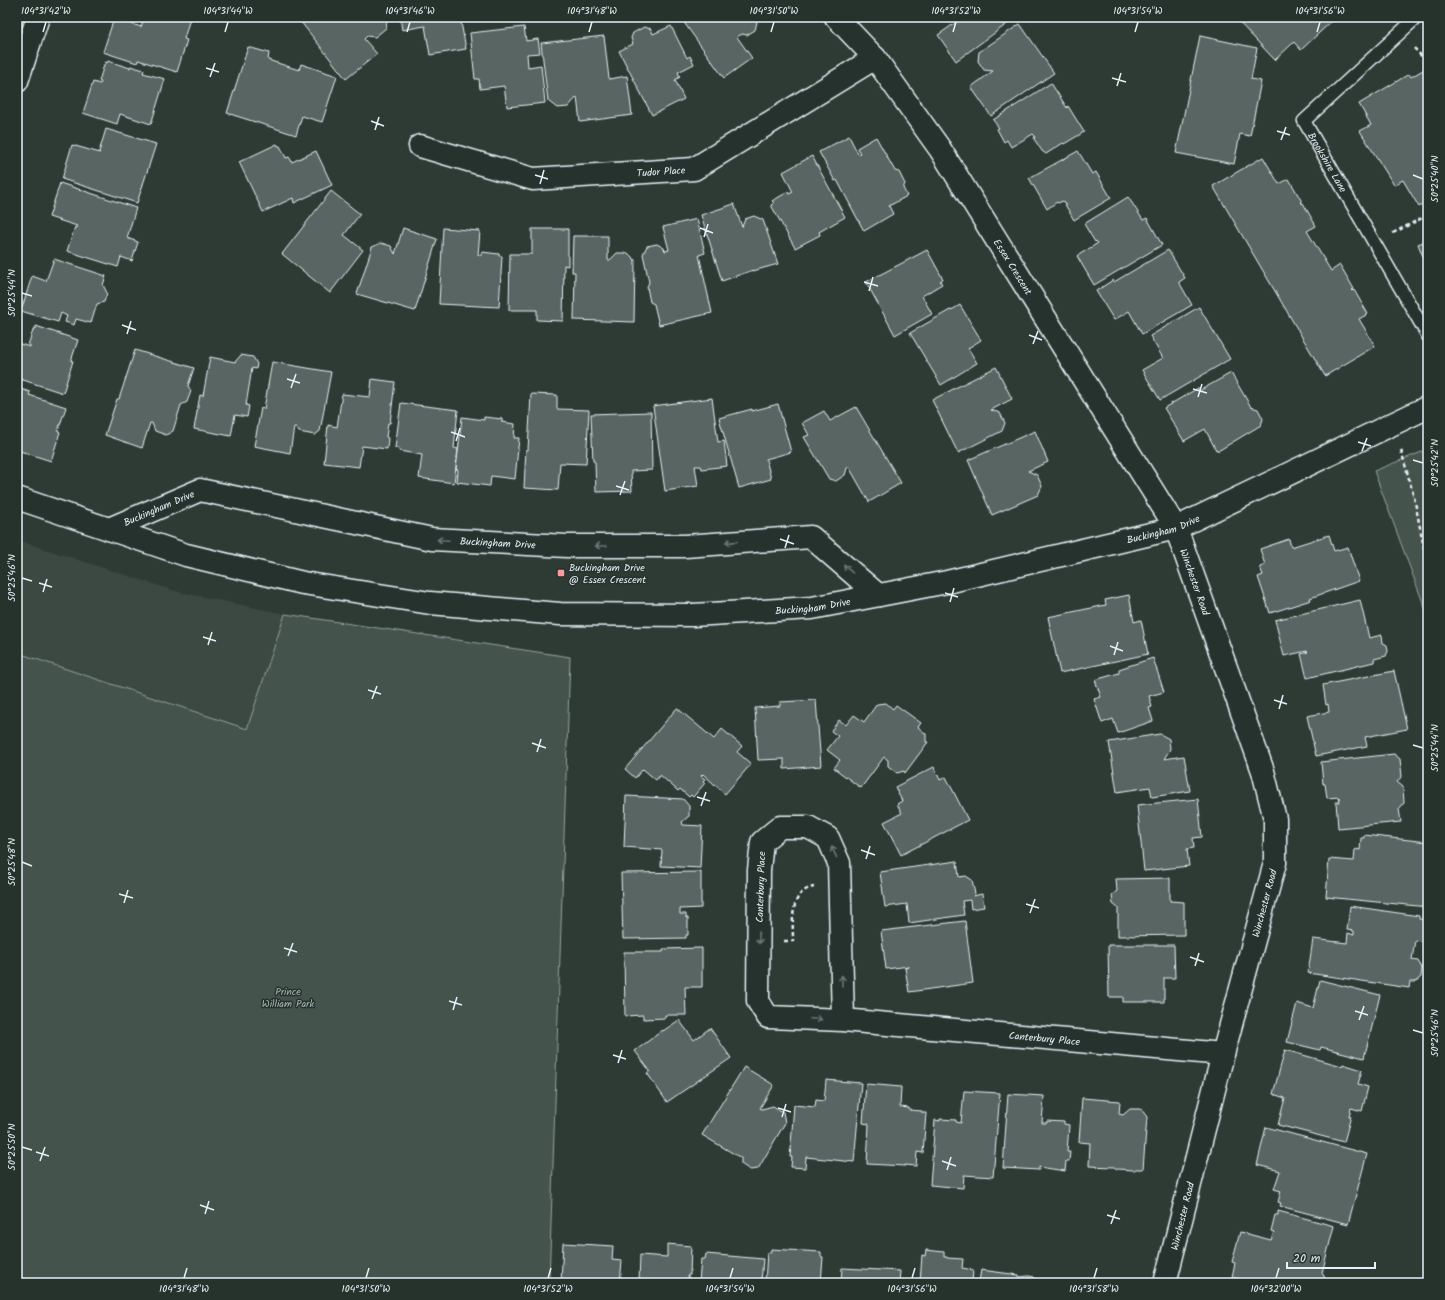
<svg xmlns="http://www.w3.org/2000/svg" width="1445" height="1300" font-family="Kalam,sans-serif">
<rect width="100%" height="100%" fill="#2e3b35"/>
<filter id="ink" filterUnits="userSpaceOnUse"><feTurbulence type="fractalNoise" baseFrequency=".025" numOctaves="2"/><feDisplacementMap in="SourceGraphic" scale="8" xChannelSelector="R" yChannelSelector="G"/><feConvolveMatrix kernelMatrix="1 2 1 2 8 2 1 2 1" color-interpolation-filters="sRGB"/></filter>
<g filter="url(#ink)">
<!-- built -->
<path fill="#3b4843" d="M17,540L175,591L285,614L248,729L22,654L17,668Z"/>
<!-- green -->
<path fill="#45524e" stroke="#96a2a3" d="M1424,451L1428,461V616L1374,471Z
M285,614L570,657L549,1283H17V668L21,654L247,729Z"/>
<!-- building -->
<path fill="#596563" stroke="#e8f1f8" d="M148,17L190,18L184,39L187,40L177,72L138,60L137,63L103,52L114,18L141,27L143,20L147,21Z
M297,17H384L387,21L386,28L375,37L367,36L364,39L377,54L346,79Z
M400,17H460L466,49L430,55L425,26L402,30Z
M680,17H753L757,22L755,30L747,35L742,34L737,37L752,58L724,78Z
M955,17H1002L1007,24L956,61L938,35L958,21Z
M1240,17H1336L1301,50L1294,42L1275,60L1237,20Z
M1020,24L1054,73L991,116L971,87L993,71L984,70L978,61L979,52Z
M671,26L687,58L690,56L694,64L678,72L680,77L675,80L684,99L652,115L619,51L633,44L631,38L633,33L644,27L651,29L653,34Z
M524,27L526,41L538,39L540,53L527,54L528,67L541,65L545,103L507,107L504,86L480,89L479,79H475L470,33Z
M604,36L609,79L627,76L632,115L580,122L577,97L568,107L557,108L548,101L541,43Z
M1200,36L1257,48L1251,79L1261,81L1250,136L1240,134L1234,164L1176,153Z
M248,47L269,53L268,60L299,70L301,64L337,76L322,122L302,116L296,135L227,113Z
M108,61L130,68V66L144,70L143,73L165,79L151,124L120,114L117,124L83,113L93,82L100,84L101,82L99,81L105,62L107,63Z
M1423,70L1428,79V97L1423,100L1428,107V201L1419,207L1403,180L1394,185L1360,131L1371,125L1359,104L1409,74L1411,77Z
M1051,83L1067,108L1068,106L1084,132L1064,144L1063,143L1046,154L1042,151L1034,139L1035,136L1033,134L1011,147L1007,140L1004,142L997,129L999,128L993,120Z
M106,129L156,144L137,203L62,179L72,145L100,153L99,152Z
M849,136L858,154L860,153L857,148L876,137L895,171L899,172L905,184L903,188L907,196L889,206L893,214L864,231L837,180L835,181L819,152Z
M277,144L278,146H280L286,158L289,157L292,162L316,151L332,185L294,203L293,198L263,212L239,162Z
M1078,151L1092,174L1096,172L1111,198L1074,220L1063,201L1058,203L1057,202L1047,209L1029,178Z
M812,156L845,217L819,232L820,235L795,248L771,205L774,203L772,201L788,192L789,194L793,192L783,172Z
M1263,157L1279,184L1289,179L1302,202L1301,203H1303L1316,226L1307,231L1331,271L1340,265L1354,289L1352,290L1353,291L1354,290L1368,314L1359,319L1375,346L1325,376L1213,186Z
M60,183L136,208L127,238L138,242L132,261L121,257L118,267L67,251L75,227L77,228V226L49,217Z
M331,191L360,214L344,235L363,250L330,293L282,254Z
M1128,197L1143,220L1147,218L1162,245L1094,285L1077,256L1098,243L1096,241L1095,242L1084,224Z
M734,204L742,227L745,219L754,216L763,220L778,264L753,271V270L722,281L701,215Z
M697,219L705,253L699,255L712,313L659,325L654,304L650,302L647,287L649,282L643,254L647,246L657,244L664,248L665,251L669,250L663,227Z
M403,228L437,239L415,311L357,294L372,247L381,243L391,246L395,254Z
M443,228L480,231L478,255H482V252L499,254V256H502L499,307L439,304Z
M532,229H568V266L564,265L563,321L537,320V310H509L510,254H532Z
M573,236H608V260H610L617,253H628L635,260L634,322L574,320L575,272H572Z
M1428,240V269L1418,244Z
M927,250L943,279L940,281L942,284L922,296L932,314L895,335L866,282Z
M1168,250L1185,278L1179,282L1192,305L1142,334L1129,311L1114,320L1096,291L1113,280L1114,282Z
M54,259L106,276L103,285L107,293L104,302L97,304L91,323L76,319L74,325L65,322L67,316L61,313L58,322L21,311L32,276L46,281Z
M960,305L981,340L968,348L977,363L941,385L910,333L950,310V311Z
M1199,307L1230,359L1160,400L1142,370L1163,358L1150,336Z
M36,326L78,340L71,361H73L63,393L17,378V343L30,347V345H28L34,328L36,329Z
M135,350L194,368L188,386L191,391L187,402L181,405L173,431L166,435L155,431L152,423H150L142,448L105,435L117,399H119Z
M241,355L253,357L257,364L256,369L252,368L246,405L249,406L247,417L235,415L231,436L194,429L200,395L203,396L210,357L235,362Z
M272,362L331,372L320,431L315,435L299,432L296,427H294L290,453L254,446L261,408L264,409Z
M996,367L1012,399L991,410L1000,413L1005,423L1002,431L958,453L932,400Z
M1231,373L1251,407L1258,409L1263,419L1261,425L1218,451L1217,449L1216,450L1205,429L1184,441L1164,408L1198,388L1199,391Z
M372,379L395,382L390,423H388L386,437L388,438L387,449L362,446L359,467L324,463L328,425L337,427L342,394L370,397Z
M17,388L30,392L29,395L66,407L58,431L60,432L51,461L17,450Z
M531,394L557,395V409L589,410L586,464L560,463L558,490L524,488L526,449L528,450Z
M712,398L718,442L724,441L727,466L702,469L701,466H695L698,486L665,491L653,406Z
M401,403L458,410L454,448L458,449L454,483L419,478L422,455L399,451V448H395Z
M778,404L791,452L766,459L771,479L739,488L719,418L752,409V411Z
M856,407L901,483L869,502L849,467L847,468L845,475L836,481L829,479L804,437L809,435L802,423L824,411L830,421Z
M651,412L652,470L631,471L632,491L596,492L595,462L593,461L591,414Z
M462,417L484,420V417L502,419V422L515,424L514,438H519L515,479L491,476L490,486L457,482L458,470L456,469Z
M1035,431L1048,462L1028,471L1037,475L1042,486L1038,495L992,515L968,460Z
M1329,535L1334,551L1348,547L1359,581L1310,598L1311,600L1270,613L1258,577L1263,575L1260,567L1265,565L1260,549L1289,539L1291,547Z
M1129,595L1134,622L1141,620L1148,654L1060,673L1048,617L1106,605L1105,600Z
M1360,600L1369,638L1382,635L1383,643L1387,645L1388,651L1386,656L1374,659V662L1307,678L1301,654L1308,652L1307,651L1284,656L1275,620Z
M1153,658L1164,692L1149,696L1152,707L1149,708L1153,721L1118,733L1113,719L1102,723L1094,699L1101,697L1095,680L1119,673V669Z
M1394,671L1407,729L1365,737L1367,746L1316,756L1307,716L1329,712L1328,704L1326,705L1323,685Z
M816,700L821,766L784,769V759L758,760L755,708L780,706V702Z
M886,703L893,709L896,705L921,723L918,727L926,734V742H928L905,773L904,771L897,773L888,766V760L884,757L861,788L834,768L840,760L827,750L838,736L831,731L839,720L846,725L854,715L864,722L877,704Z
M677,708L714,739L722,729L742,746L737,752L751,764L725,794L703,774L701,776L705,779L703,781L705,783L693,797L691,795L689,797L680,789L678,791L660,775L656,780L643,769L635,778L625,769Z
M1160,734L1169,739L1170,749L1164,759L1184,756L1190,791L1152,797L1150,787L1117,792L1109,742Z
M1394,754L1400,759L1402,776L1397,782L1403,787L1404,803L1399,809L1401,822L1338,828L1336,802H1340L1339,797L1327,798L1325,784H1323L1321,762Z
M934,767L940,780L946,777L968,820L901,855L884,822L902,813L897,804L902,801L895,787Z
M626,796L683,799L689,806V816L682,822L683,825L702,826L700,868L661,866L662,850L624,847Z
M1198,799L1202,837L1193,838L1194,848L1187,849L1189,866L1144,871L1137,805Z
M1364,835L1428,842V867L1425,882H1428V907L1326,897L1329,859L1354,861L1355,849L1360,850L1361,838H1364Z
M957,861L959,877L966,876L972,880L975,894L973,896L982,894L984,907L971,909L970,900L962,901L964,915L909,923L907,904L885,907L880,872Z
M701,872V908L680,909V914H686V918H688V935H686V938L623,939L621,873Z
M1170,878V901L1184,902V935L1118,936V908L1113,904L1112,895L1117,891L1116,879Z
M1350,906L1419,916V919L1428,920L1425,942L1415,940L1412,960L1418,961L1422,968L1421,977L1415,982H1410L1409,988L1308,973L1313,939L1347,943L1348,933L1354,935V931L1347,930Z
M965,921L973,983L909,992L905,968L909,967V966L886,969L881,931Z
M1108,945H1174L1175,978H1164V1002H1123V997H1109Z
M702,948V987H685L686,1015H665V1018L643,1019V1015L625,1016L624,952H663V949Z
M1320,980L1380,995L1364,1058L1321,1047L1320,1050L1287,1042L1297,1003L1313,1008Z
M679,1020L694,1040L710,1028L731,1058L667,1102L647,1073L650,1071L635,1051L663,1030V1031Z
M1285,1050L1342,1066L1343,1064L1362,1070L1358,1084L1368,1087L1362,1111L1351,1108L1349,1116H1351L1344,1142L1278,1125L1285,1098L1273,1094Z
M744,1067L774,1085L760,1108L762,1109L773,1106L783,1112L785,1123L758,1169L750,1170L741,1164V1158L702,1135Z
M826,1080L861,1083L854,1162L806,1157L805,1168L791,1167L792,1157H790L794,1105L815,1107L816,1100L824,1101Z
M866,1084L901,1087L900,1107L909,1108V1110L922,1111V1113H926L923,1153L917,1152L916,1166L905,1165V1166L867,1164L869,1124L863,1123Z
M964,1091L1000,1093L993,1177L964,1175L963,1188L930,1185L935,1120L940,1121V1119L956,1120V1122L961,1123Z
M1008,1094L1044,1096L1042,1123H1047V1121L1064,1122V1124L1069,1125L1067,1152H1070L1069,1161H1066L1065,1171L1039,1167V1170L1003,1168Z
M1082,1098L1120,1101L1119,1114L1123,1115L1130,1109H1141L1147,1117L1143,1169H1136L1134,1170L1117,1169L1114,1167L1089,1166L1090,1143L1079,1142Z
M1266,1127L1367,1154L1348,1224L1280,1206L1281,1203L1278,1202L1281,1191L1274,1189L1280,1171L1257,1165Z
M1278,1211L1334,1226L1322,1273L1325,1278L1323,1283H1254L1232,1277L1235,1263L1232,1262L1240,1232L1271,1240L1274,1232L1271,1231L1275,1215H1278Z
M563,1243L613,1246L612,1260L622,1261L620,1283H561Z
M667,1244L691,1246L690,1275H688L687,1277H689V1283H639L640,1255L667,1257Z
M771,1249L821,1252V1257H823L821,1283H765L767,1252L771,1253Z
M926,1250L944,1252V1257H947V1258L963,1259L962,1268L973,1270L972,1283H920L922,1255L925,1256Z
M706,1254L763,1259L761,1283H699L701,1259H705Z
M842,1268L900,1271L899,1283H841Z
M981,1270L1019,1275V1277L1029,1276L1034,1277L1035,1279L1045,1281V1283H975V1282H979Z"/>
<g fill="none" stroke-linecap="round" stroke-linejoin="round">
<defs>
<g id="service">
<path id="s1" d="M1417,17L1304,121L1428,336"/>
</g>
<g id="minor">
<path id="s2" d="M836,17L875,58L940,149L1176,528L1263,771L1275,819V863L1223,1054L1165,1283"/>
<path d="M17,81L38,17"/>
<path id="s3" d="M420,146L533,179L694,169L875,58"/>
<path id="s4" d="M109,529L200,490L432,539L567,546H685L811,537L878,595"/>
<path id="s5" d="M843,1020L839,863L828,838L808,827H780L762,842L759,870L758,1001L768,1017L843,1020L1223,1054"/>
</g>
<g id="tertiary">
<path id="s6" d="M17,498L186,555L303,583L430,603L560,614L693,615L812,608L947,582L1176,528L1428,407"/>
</g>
</defs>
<!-- service casing -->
<use href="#service" stroke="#e8f1f8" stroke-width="15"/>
<!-- minor casing -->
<use href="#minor" stroke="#e8f1f8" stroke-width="25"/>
<!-- tertiary casing -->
<use href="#tertiary" stroke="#e8f1f8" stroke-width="25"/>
<!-- path -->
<path stroke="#e8f1f8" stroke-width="2.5" stroke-dasharray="4 3" stroke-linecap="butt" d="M1414,48L1428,63
M1393,233L1428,215
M1401,450L1414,497L1428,568
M784,941H793C793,922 789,891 814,887
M17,1277L25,1283"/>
<!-- service -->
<use href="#service" stroke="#26332d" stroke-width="12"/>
<!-- minor -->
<use href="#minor" stroke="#26332d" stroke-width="22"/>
<!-- tertiary -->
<use href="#tertiary" stroke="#26332d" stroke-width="22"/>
</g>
<!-- one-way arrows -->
<defs><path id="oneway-shaft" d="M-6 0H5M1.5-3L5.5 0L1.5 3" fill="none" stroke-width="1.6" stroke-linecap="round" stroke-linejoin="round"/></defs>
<g stroke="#6a7674">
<use href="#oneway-shaft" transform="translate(443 540) rotate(-177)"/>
<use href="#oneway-shaft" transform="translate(731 542) rotate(176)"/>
<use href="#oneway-shaft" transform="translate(601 546) rotate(180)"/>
<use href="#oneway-shaft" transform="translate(848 569) rotate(-139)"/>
<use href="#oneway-shaft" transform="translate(834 852) rotate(-115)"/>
<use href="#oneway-shaft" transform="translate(759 938) rotate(90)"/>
<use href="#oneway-shaft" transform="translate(842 981) rotate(-91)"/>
<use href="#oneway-shaft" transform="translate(816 1019) rotate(3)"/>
</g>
</g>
<!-- ticks -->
<path fill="none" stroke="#e8f1f8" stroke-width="1.5" d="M43,32L46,22M225,32L228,22M407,32L410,22M589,32L592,22M771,32L774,22M953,32L956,22M1135,32L1138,22M1317,32L1320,22M206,68L219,72M210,77L215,63M1112,78L1126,82M1117,86L1121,73M371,121L384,126M375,130L379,117M1277,131L1290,135M1281,140L1286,127M535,175L548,179M1413,175L1423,179M540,184L544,170M700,228L713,233M704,237L708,224M864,282L878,286M869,291L873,277M22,293L32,296M122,325L136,330M127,334L131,321M1029,335L1042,340M1033,344L1038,331M287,379L300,383M291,388L296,374M1193,389L1207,393M1198,397L1202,384M451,432L465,437M456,441L460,428M1358,442L1371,446M1362,451L1367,438M1413,460L1423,463M616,486L629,490M620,495L625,481M780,539L794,544M785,548L789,535M22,578L32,581M39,583L52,587M43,592L47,579M945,593L958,597M950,602L954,588M203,637L216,641M208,645L212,632M1110,646L1123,651M1114,655L1118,642M368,690L381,694M372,699L377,686M1274,700L1287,704M1279,709L1283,695M532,743L546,748M1413,745L1423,748M537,752L541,739M697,797L710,801M701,806L706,792M861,850L875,855M866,859L870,846M22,862L32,866M119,894L133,898M124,903L128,890M1026,904L1039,908M1030,913L1035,899M284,948L297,952M288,956L293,943M1190,957L1204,962M1195,966L1199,953M449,1001L462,1005M453,1010L457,997M1355,1011L1368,1015M1359,1020L1364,1006M1413,1030L1423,1033M613,1055L626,1059M618,1063L622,1050M778,1108L791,1112M782,1117L786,1104M22,1147L32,1150M36,1152L49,1156M40,1161L45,1147M942,1161L956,1166M947,1170L951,1157M200,1205L214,1210M205,1214L209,1201M1107,1215L1120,1219M1111,1224L1116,1210M184,1278L187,1268M366,1278L369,1268M548,1278L551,1268M730,1278L733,1268M912,1278L915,1268M1094,1278L1097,1268M1276,1278L1279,1268"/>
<!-- markers -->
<rect fill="#ff9aa2" stroke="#26332d" stroke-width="1.5" x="557" y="569" width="8" height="8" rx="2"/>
<g text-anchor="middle" stroke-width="3" stroke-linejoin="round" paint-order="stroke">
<!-- street labels -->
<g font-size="10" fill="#e8f1f8" stroke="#26332d">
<text dy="4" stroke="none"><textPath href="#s1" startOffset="201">Brookshire Lane</textPath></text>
<text dy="4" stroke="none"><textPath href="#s3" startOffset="246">Tudor Place</textPath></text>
<text dy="4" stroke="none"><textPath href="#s2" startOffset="307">Essex Crescent</textPath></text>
<text dy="4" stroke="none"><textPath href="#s4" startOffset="54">Buckingham Drive</textPath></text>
<text dy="4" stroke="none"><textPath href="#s6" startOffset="1170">Buckingham Drive</textPath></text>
<text dy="4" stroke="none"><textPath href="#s4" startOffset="402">Buckingham Drive</textPath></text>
<text dy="4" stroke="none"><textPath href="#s2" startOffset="672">Winchester Road</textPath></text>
<text dy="4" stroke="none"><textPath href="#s6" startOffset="811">Buckingham Drive</textPath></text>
<text transform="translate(760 887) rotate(-88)" y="4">Canterbury Place</text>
<text transform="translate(1264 903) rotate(-75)" y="4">Winchester Road</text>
<text dy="4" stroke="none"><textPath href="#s5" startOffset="714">Canterbury Place</textPath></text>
<text transform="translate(1182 1216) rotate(-76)" y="4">Winchester Road</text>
</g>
<!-- poi labels -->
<g font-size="10" fill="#e8f1f8" stroke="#26332d" text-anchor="start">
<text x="569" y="571">Buckingham Drive<tspan x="569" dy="12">@ Essex Crescent</tspan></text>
</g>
<!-- park labels -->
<g font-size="10" fill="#afb9bc" stroke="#26332d">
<text x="288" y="995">Prince<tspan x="288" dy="12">William Park</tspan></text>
</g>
</g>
<!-- margin -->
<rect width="1445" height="1300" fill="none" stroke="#26332d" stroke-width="44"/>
<!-- scale -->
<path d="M1287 1262v6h88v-6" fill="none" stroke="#e8f1f8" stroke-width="2"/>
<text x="1293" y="1262" font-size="12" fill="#e8f1f8" stroke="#26332d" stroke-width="3" paint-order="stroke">20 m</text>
<rect x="22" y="22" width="1401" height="1256" fill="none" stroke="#e8f1f8" stroke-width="1.5"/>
<g font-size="10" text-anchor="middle" fill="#e8f1f8">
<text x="46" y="14">104°31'42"W</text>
<text x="228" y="14">104°31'44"W</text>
<text x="410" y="14">104°31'46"W</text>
<text x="592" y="14">104°31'48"W</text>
<text x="774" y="14">104°31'50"W</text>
<text x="956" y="14">104°31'52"W</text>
<text x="1138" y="14">104°31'54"W</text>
<text x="1320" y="14">104°31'56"W</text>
<text transform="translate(1434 179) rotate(-90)" y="4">50°25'40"N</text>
<text transform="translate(11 293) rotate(-90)" y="4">50°25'44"N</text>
<text transform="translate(1434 463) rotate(-90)" y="4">50°25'42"N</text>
<text transform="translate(11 578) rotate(-90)" y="4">50°25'46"N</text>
<text transform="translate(1434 748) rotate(-90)" y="4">50°25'44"N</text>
<text transform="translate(11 862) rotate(-90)" y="4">50°25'48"N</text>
<text transform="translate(1434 1033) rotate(-90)" y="4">50°25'46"N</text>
<text transform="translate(11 1147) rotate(-90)" y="4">50°25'50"N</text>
<text x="184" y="1292">104°31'48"W</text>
<text x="366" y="1292">104°31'50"W</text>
<text x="548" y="1292">104°31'52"W</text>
<text x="730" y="1292">104°31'54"W</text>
<text x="912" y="1292">104°31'56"W</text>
<text x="1094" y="1292">104°31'58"W</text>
<text x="1276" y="1292">104°32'00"W</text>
</g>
</svg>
